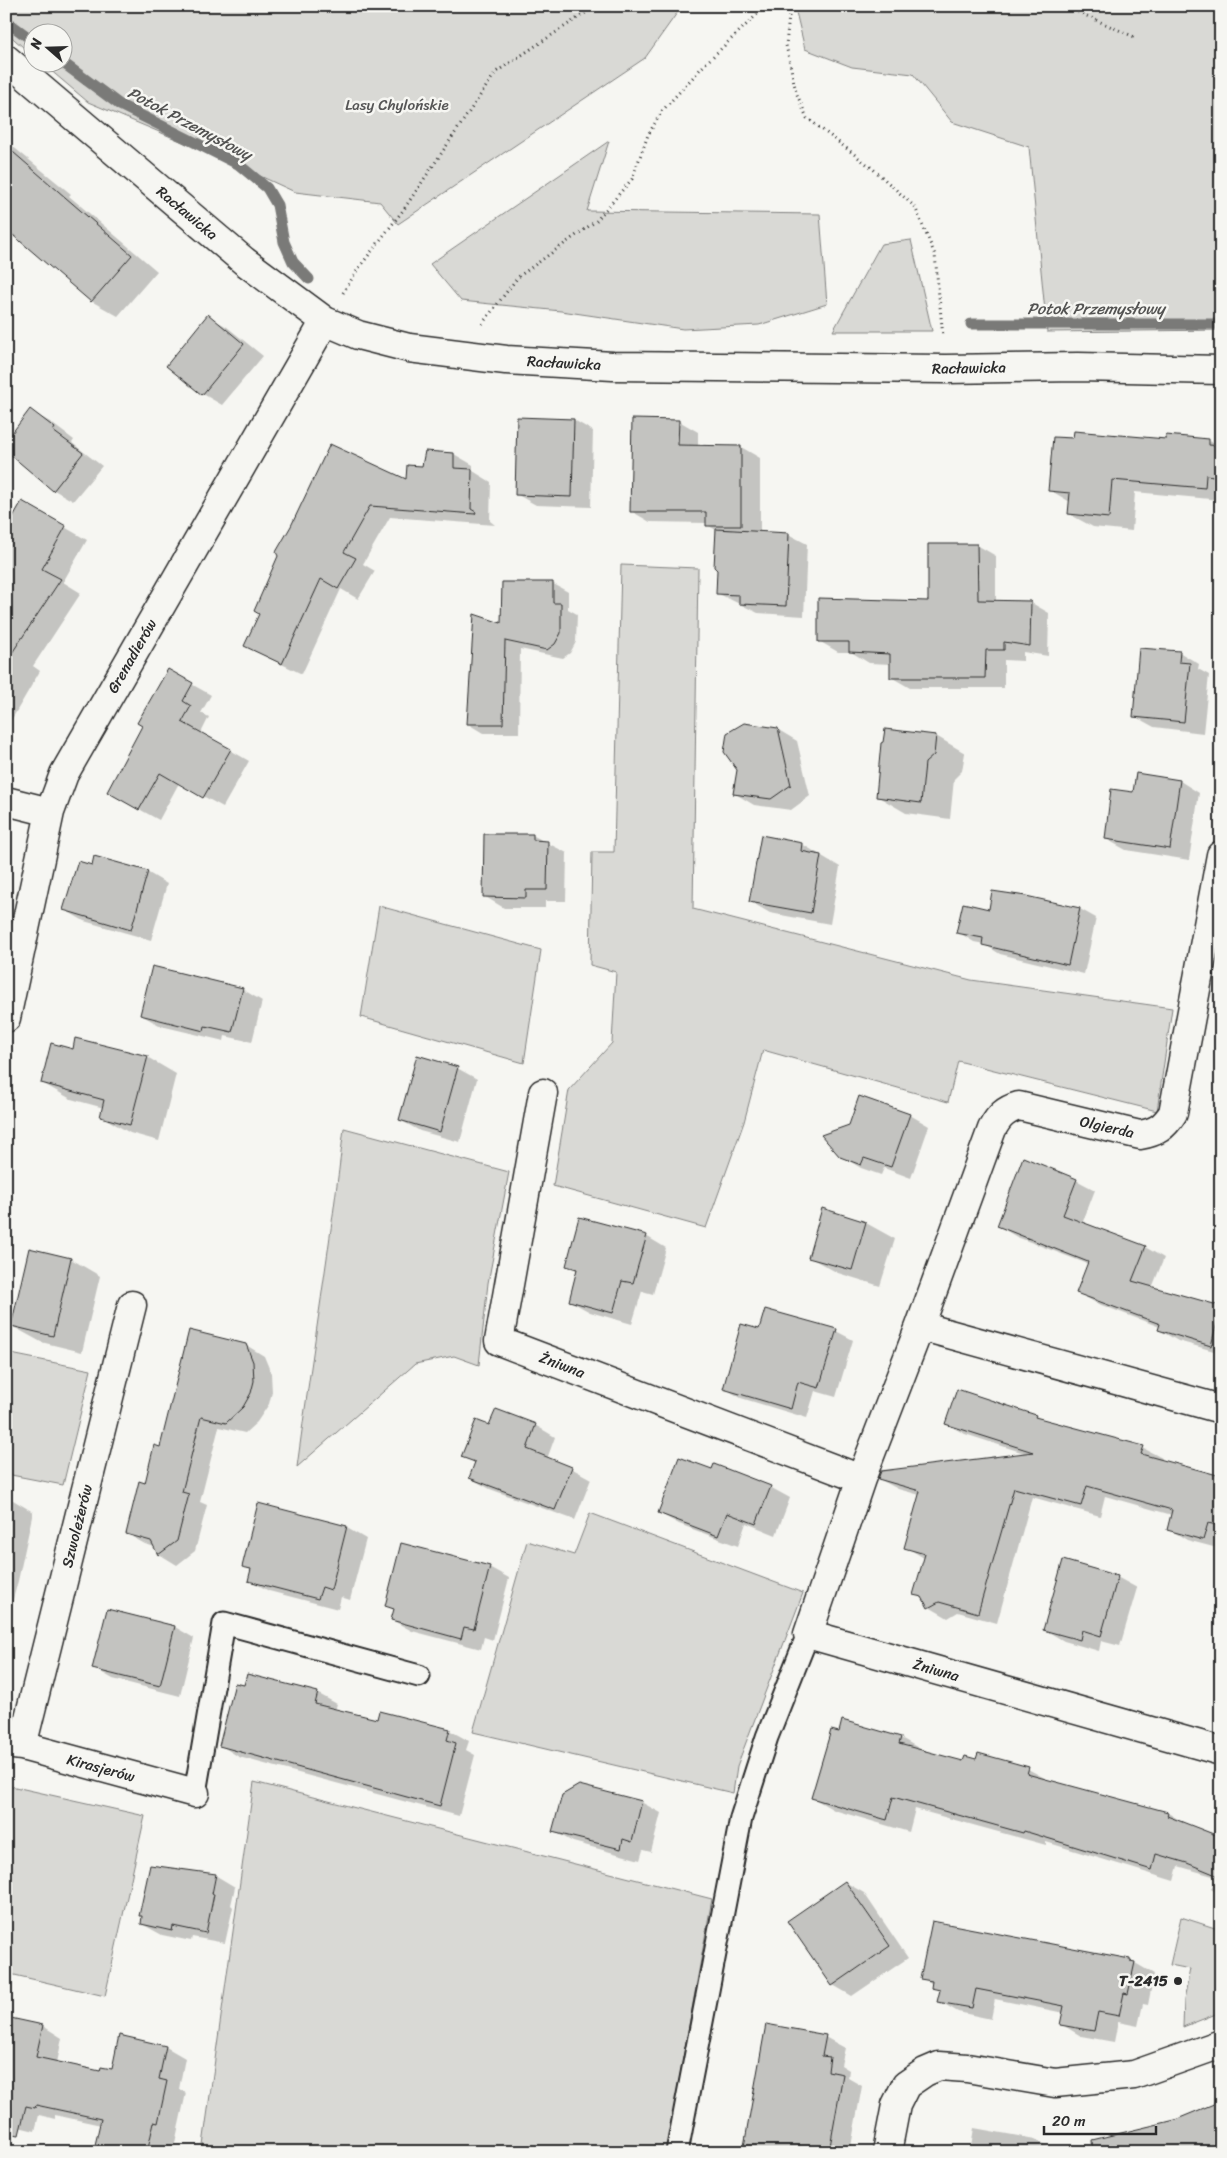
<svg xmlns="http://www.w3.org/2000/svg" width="1227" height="2158" font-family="Sriracha,sans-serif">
<rect width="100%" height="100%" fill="#f6f6f2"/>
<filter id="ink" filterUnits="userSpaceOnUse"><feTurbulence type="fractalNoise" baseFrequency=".02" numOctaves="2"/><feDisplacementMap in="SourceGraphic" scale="10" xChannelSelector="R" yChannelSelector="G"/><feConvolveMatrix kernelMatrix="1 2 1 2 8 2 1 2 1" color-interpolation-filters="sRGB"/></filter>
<g filter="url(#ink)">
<!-- green -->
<path fill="#d9d9d5" stroke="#828280" d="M6,6H682L645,58L398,224L380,202L295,192L221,158L88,102L42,63L62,62V32H32V55L6,32Z
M799,6H1221V330L1047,332L1029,147L952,122L913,74L852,67L805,49L795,8Z
M609,141L587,211L820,214L827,304L759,325L683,329L561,311L461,301L430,264Z
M911,240L932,331H833L881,244Z
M621,565L698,568L693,909L971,980L1172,1008L1157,1111L958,1061L948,1102L763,1050L744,1122L706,1228L553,1186L569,1090L612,1043L616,972L590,965L592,852H614Z
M379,906L541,950L524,1063L361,1017Z
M344,1128L509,1172L488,1283L479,1365L454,1356L415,1364L297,1467C312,1354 331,1241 344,1128Z
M6,1353L91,1370L63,1485L6,1474Z
M590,1513L803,1593L737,1766L733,1793L473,1732L527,1541L574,1555Z
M254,1782L712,1899L666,2152H202Z
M6,1785L145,1816L105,1996L6,1973Z
M1181,1917L1221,1930V2012L1183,2027L1184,2000L1190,1969L1170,1965Z"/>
<!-- shadow -->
<path fill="#0003" d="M6,141L71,194L69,196L157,271L118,316L91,301L30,248L6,232Z
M208,316L227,327L263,356L222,405L203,394Z
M30,411L50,422L74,440L72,443L102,466L73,501L54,490L6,449Z
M574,420L593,431L591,507L536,505L516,494Z
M679,421L698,432V447H741L760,458V532L788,534L807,544L804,616L758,613L717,593L718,531L707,525V523L650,522L631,511Z
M1167,436L1221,443V500L1135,492L1132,531L1093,527L1069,514L1070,502L1050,490L1167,441Z
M454,454L473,465V471L491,482L490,521L495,525L390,517L363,564L375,571L358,599L341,589L302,674L245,646L260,614L280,556L407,481L423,467Z
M23,503L87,540L63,582L81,593L33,666L40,671L6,729V531Z
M977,545L996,556V602H1030L1049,613L1048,656L1023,652V661L1004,660V688H910L891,677V664L869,663L851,652H838L819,641L929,602Z
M552,583L568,592V609L577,614L576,642L570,653L563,658L520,649L519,733H483L468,724L503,625Z
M1179,652L1199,664L1198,669L1209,675L1203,733L1154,727L1134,716Z
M168,671L211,695L201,713L209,717L201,733L249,761L223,807L179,783L159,820L108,792L144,726Z
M777,729L797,741L810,796L791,810L754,805L734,793Z
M936,736L965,753L962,771L954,779L950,819L906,813L877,796Z
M1137,775L1180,781L1199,793L1189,860L1126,850L1106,839L1134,793Z
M532,835L567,853L566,901H545V908H504L484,896Z
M802,844L840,867L830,924L770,913L751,902Z
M147,872L167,884L151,940L84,921L65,910Z
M1026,897L1080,909L1096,918L1084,974L1000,954L984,944L974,942L958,932L990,910Z
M242,989L262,1001L252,1042L225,1036L224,1041L161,1026L141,1015Z
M74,1050L147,1057L176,1074L159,1141L130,1133L101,1116L104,1108L71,1099L42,1083Z
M457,1068L477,1079L460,1142L420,1131L400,1120Z
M910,1115L929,1126L911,1178L884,1168L881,1175L861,1168L841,1156Z
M1076,1180L1095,1190L1082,1224L1145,1247L1164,1258L1152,1288L1221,1308V1353L1178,1341L1159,1330L1160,1327L1096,1303L1077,1292L1088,1264L1017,1237L998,1226Z
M823,1210L866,1223L895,1239L880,1286L838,1273L809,1257Z
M646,1236L666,1248L653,1294L642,1291L632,1324L590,1312L570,1301L578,1271L568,1265Z
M30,1249L71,1259L100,1276L82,1352L41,1342L12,1326Z
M760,1330L836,1331L853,1340L836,1397L815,1391L807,1418L741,1398L724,1388Z
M246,1345L264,1356L271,1373L272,1392L269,1404L257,1422L245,1433L219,1427L200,1502L207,1505L195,1551L177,1565L159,1554L155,1547L145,1544L127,1534L161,1448Z
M1035,1416L1041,1419L1143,1448L1162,1458L1161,1461L1221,1478V1549L1187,1540L1169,1529L1172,1515L1105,1496L1100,1516L1032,1497L997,1623L958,1612L948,1618L929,1607L925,1600L915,1594L924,1558L906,1547L920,1495L898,1489L879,1479L1027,1454L965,1434L946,1424Z
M535,1425L555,1437L547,1459L571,1468L591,1479L575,1520L490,1489L470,1478L476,1464L463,1456L490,1427Z
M713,1471L770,1487L790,1498L776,1535L746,1523L738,1546L679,1524L659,1513Z
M6,1499L13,1500L33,1512L18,1581L6,1625Z
M347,1528L366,1539L350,1600L341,1597L338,1609L269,1591L249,1580L252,1571L243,1566Z
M489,1567L509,1578L493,1640L484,1637L481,1649L412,1631L392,1620L395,1610L386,1606Z
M1117,1577L1137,1588L1120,1646L1101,1641L1099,1651L1064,1641L1045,1630Z
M108,1610L175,1627L194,1638L180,1696L113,1679L94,1668Z
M6,1643L10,1645L6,1659Z
M245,1687L317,1693L337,1704L335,1710L378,1720L449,1730L469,1741L466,1750L475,1755L459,1816L239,1757L220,1745Z
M901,1738L922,1750L964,1763L1028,1769L1050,1781L1168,1813L1189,1826L1221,1836V1895L1211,1889L1216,1877L1178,1866L1174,1881L1046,1842V1845L915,1809L909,1832L834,1810L813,1798Z
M641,1802L661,1813L651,1852L643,1850L640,1860L573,1842L553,1831Z
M215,1875L235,1887L231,1905L233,1907L225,1943L192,1937L191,1941L162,1935L142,1924Z
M845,1882L864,1893L908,1958L852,1996L833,1985Z
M1130,1960L1154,1974L1148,2005L1143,2004L1138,2026L1118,2022L1114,2042L1081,2036L1061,2024L1064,2013L995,1999L991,2019L958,2012L939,2001L941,1992L933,1987V1984L922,1978Z
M6,2018L43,2026L62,2038L57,2063L101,2072L113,2071L120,2037L166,2047L185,2058L179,2089L186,2093L173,2152H109L97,2144L101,2125L55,2115V2119L39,2115L35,2131L6,2124Z
M825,2037L845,2048L841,2065L849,2070L848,2078L862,2086L850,2152H744Z
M974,2128L1035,2139L1055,2150L1054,2152H970Z"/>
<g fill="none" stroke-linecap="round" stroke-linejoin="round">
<!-- stream -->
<path stroke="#7a7a78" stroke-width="11" d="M6,21L32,40
M62,62L120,105L238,164L267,188L277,205L284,242L293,262L309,279
M971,324H1221"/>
</g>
<!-- building -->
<path fill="#c3c3c0" stroke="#2b2b2b" d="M6,146L132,255L91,302L6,229Z
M208,314L244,344L202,395L166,366Z
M30,409L55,428L53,431L83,453L53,491L6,451V441Z
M517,417L574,419L572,497L515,495Z
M632,419L679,420L678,445L741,446V526H706V512H630Z
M1074,431L1166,439V435L1209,439V445L1221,446V477L1206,475L1205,488L1112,480L1109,518L1068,514L1070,493L1048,491L1053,437L1073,438Z
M330,444L406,479L407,465L422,466L425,451L454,453V468L472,469L471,509L476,512L475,514L370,506L344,552L356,558L338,589L321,579L282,664L244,646L259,614L254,611L278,556L276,552L291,526Z
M22,501L66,526L42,569L61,579L6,662V529Z
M716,529L789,533L786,606L739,604V595L716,594L717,570L714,567Z
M928,544H977L978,600L1031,601L1030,646L1004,642V650H986L985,678H890V654L849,652V642H818V598L928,601Z
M502,582H553V603H561V633L555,644L547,650L505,641L503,724H467L474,614L501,623Z
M1139,648L1180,651L1179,662L1190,663L1184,722L1133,717Z
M168,669L193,683L183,701L191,706L182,722L231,749L203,798L160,773L139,810L107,792L142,726L137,723Z
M744,723L778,728L791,785L771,799L733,794L737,770L724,752L727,733Z
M885,729L936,735L934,755L925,763L921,803L876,797L881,743L883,742Z
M1136,773L1180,780L1170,849L1105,839L1111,789L1133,792Z
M484,834H533V840L548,841L547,890H526V898L483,897Z
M761,835L802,843L801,851L821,855L811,913L749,902Z
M94,856L148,871L131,930L63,910L78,861L92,865Z
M992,891L1026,896L1080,908L1068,965L982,945L983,938L956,933L963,903L989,909Z
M152,966L243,988L232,1032L205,1026L204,1031L140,1015Z
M75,1038L148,1056L130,1125L100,1117L104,1100L41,1083L51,1043L73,1049Z
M417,1055L458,1067L440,1132L399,1120Z
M859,1096L910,1114L891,1167L864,1158L861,1165L840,1157L821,1135L849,1125Z
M1023,1157L1077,1179L1063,1215L1146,1246L1132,1281L1221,1306L1211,1346L1158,1330L1160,1324L1076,1293L1088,1262L997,1226Z
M822,1208L866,1222L852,1270L808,1258Z
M579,1217L647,1235L633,1283L622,1281L613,1313L569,1301L577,1269L566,1266Z
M29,1248L71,1258L53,1336L11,1326Z
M765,1309L837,1329L819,1388L798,1382L791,1409L723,1389L741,1324L759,1329Z
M189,1330L246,1344L253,1362L254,1381L251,1393L243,1407L226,1423L201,1417L182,1492L189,1494L177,1541L158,1555L151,1541L126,1534L139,1481L145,1483L154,1445L160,1447Z
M957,1389L1036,1415L1035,1417L1144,1446L1141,1454L1221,1476V1526L1208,1523L1203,1540L1167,1530L1172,1510L1087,1486L1081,1506L1014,1488L978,1613L939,1602L928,1608L922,1597L913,1595L925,1554L904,1548L920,1491L878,1479L881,1471L1033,1452L945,1424Z
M496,1409L536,1424L527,1449L572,1467L555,1510L469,1478L475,1462L461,1457L476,1420L489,1425Z
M679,1457L712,1469L714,1464L771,1486L756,1524L727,1513L718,1536L658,1513Z
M258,1503L347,1526L331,1590L322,1587L318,1599L248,1581L251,1569L242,1567Z
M401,1543L490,1566L474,1629L464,1627L461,1639L391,1620L394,1609L385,1606Z
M1063,1560L1118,1576L1101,1636L1082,1630L1080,1640L1043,1630Z
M107,1609L175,1626L160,1686L92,1669Z
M247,1674L318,1692L315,1704L377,1719L379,1711L450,1729L447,1740L456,1743L440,1806L219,1746L235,1683L244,1685Z
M842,1720L901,1737L899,1744L963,1761L965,1756L976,1759L978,1753L1029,1767L1027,1774L1168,1812L1167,1816L1221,1837V1877L1187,1863L1156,1854L1152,1870L1024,1831L1023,1833L893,1797L887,1820L811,1798L831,1730L839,1732Z
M579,1785L642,1801L632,1842L623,1839L621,1849L552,1832L562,1795Z
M150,1865L216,1874L212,1894H214L206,1933L173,1926L172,1931L141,1924L142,1916H139Z
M845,1881L890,1946L832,1986L787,1921Z
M932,1921L1130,1959V1961L1135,1962L1128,1994L1124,1993L1119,2016L1098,2012L1094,2031L1060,2025L1064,2006L976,1989L972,2008L937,2002L940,1990L931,1988L932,1981L920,1979Z
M6,2017L43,2025L36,2057L100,2071L101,2067L112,2069L119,2035L166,2046L159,2079L167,2081L158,2123L154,2122L147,2152H127L95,2145L101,2119L36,2105L35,2108L26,2106L19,2135L6,2133Z
M766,2024L826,2035L822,2056L830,2057L828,2071L843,2074L829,2152H743Z
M1221,2101V2152H1093L1092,2140L1175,2120Z"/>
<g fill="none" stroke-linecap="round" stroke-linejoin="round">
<defs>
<path id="lane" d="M195,1793L224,1623L419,1676
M677,2152L741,1818L767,1737L808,1634"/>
<path id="street" d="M6,59L244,261L325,321L358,335L409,348L506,360L613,366L946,369L1078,367L1221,370
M6,801L50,812
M1221,855L1173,1113C1164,1127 1157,1132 1140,1135L1019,1106C1005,1110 999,1116 992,1129L920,1326L861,1479L808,1634L1221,1751
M6,1018L50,812L64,774L325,321
M543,1093L499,1341L861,1479
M920,1326L1221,1409
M6,1744L22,1746L195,1793
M22,1746L132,1305
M887,2152L896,2105L906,2085L925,2072L939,2066L967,2068L1055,2083L1134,2075L1221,2044"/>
</defs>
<!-- lane casing -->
<use href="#lane" stroke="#2b2b2b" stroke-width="25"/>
<!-- street casing -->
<use href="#street" stroke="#2b2b2b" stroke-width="31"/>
<!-- path -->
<path stroke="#2b2b2b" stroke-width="3" stroke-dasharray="1 4" stroke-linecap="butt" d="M790,6L786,45L796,92L807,118L872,168L915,207L935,255L943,337
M1064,6L1137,38
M343,293L358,269L404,209L496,72L596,6
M482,324L518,277L596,221L632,179L648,135L662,111L706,63L766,6"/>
<!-- lane -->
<use href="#lane" stroke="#f6f6f2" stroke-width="21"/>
<!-- street -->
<use href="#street" stroke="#f6f6f2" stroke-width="28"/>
</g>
</g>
<!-- markers -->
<circle fill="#2b2b2b" stroke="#f6f6f2" stroke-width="2" cx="1178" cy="1981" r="5"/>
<g text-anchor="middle" stroke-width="5" stroke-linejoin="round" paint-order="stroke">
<!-- park labels -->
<g font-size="15" fill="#565656" stroke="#f6f6f2">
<text x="397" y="110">Lasy Chylońskie</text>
</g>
<!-- street labels -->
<g font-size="15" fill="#2b2b2b" stroke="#f6f6f2">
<text transform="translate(187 213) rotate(40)" y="5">Racławicka</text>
<text transform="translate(564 363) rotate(3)" y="5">Racławicka</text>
<text transform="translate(969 368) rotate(-1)" y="5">Racławicka</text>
<text transform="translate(132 656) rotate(-60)" y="5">Grenadierów</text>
<text transform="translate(1107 1127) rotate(13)" y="5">Olgierda</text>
<text transform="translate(562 1365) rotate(21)" y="5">Żniwna</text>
<text transform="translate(77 1526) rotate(-76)" y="5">Szwoleżerów</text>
<text transform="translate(936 1670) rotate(16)" y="5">Żniwna</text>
<text transform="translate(101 1768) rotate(15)" y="5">Kirasjerów</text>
</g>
<!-- poi labels -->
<g font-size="15" font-weight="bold" fill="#2b2b2b" stroke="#f6f6f2" text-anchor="end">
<text x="1168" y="1986">T-2415</text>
</g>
<!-- water labels -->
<g font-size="16" font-style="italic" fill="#525251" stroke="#f6f6f2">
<text transform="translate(190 123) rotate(28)" y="6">Potok Przemysłowy</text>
<text x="1096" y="314">Potok Przemysłowy</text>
</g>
</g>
<!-- margin -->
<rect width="1227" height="2158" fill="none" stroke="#f6f6f2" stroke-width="25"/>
<rect x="12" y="12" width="1202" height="2133" fill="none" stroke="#2b2b2b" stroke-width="2" filter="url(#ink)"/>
<!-- north arrow -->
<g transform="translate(48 48) rotate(290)"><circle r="24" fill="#f6f6f2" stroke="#a5a5a2"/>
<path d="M0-4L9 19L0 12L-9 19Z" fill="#2b2b2b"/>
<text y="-8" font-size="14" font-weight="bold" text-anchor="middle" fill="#2b2b2b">N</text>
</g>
<!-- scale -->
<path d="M1044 2126v8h112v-8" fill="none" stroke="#2b2b2b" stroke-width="2.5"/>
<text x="1052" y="2126" font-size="15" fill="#2b2b2b" stroke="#f6f6f2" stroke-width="4" paint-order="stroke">20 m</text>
</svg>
